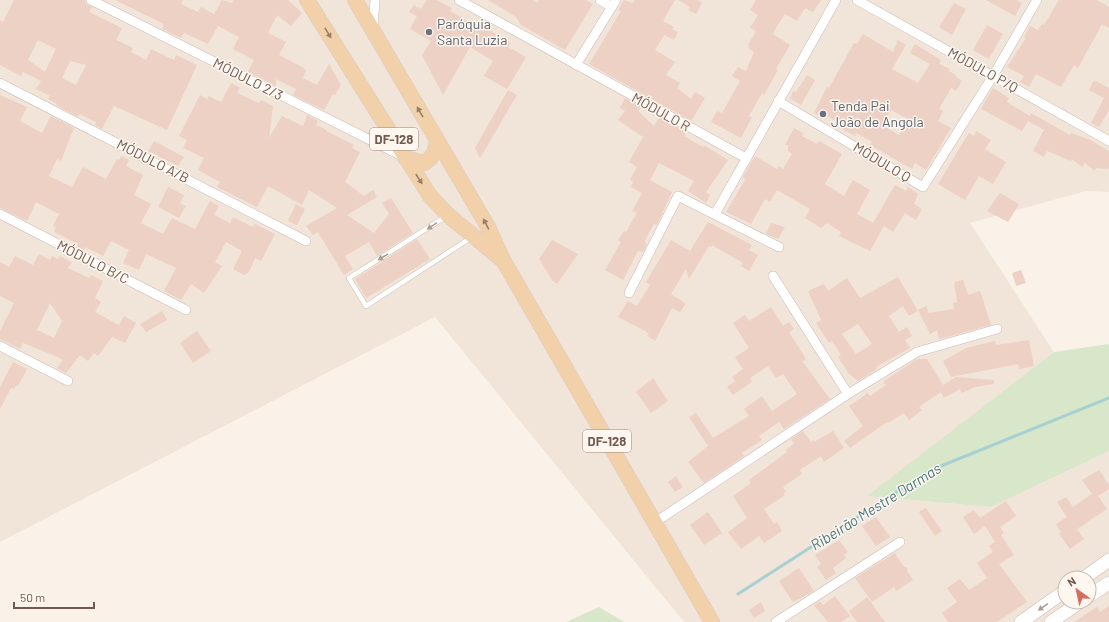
<svg xmlns="http://www.w3.org/2000/svg" width="1109" height="622" font-family="Barlow,sans-serif">
<rect width="100%" height="100%" fill="#faf2e9"/>
<!-- residential -->
<path fill="#f1e4d9" fill-rule="evenodd" d="M0,0H1109V192L1086,191L970,223L1054,352L868,496L991,507L1109,451V622H684L435,317L0,542ZM1065,578H1089V602H1065Z"/>
<!-- green -->
<path fill="#d8e7c9" d="M1109,344V451L991,507L867,496L1054,352Z
M599,607L624,622H566Z"/>
<g fill="none" stroke-linecap="round" stroke-linejoin="round">
<!-- stream -->
<path stroke="#a7d0d3" stroke-width="3" d="M738,594L931,470L1109,398"/>
</g>
<!-- building -->
<path fill="#edd1c4" fill-rule="evenodd" d="M14,0H85L86,4L92,7L89,12L122,28L116,40L133,48L131,52L146,60L151,49L174,60L176,55L197,65L167,130L114,106L102,129L95,125L96,122L80,114L78,117L56,105L57,104L48,99L50,96L36,89L41,81L23,72L21,76L0,65V20L3,22ZM38,40L56,49L45,72L28,60ZM70,61L86,65L76,85L62,78Z
M115,0H183L181,4L198,12L201,7L214,14L222,0L232,3L233,0H288L302,13L291,26L277,15L268,33L286,42L279,55L302,67L306,70L303,78L317,85L329,64L341,85L335,95L333,94L324,110L293,95L296,89L276,79V86L248,72L254,60L233,49L239,37L218,26L208,44L184,33L181,38L162,29L164,24Z
M427,0H436L452,8L450,11L481,29L483,26L511,43L508,47L526,57L507,89L484,76L493,61L470,47L443,95L422,55L431,41L410,29L417,16L409,12L414,5L421,9Z
M488,0H533L537,3L539,0H586L593,4L565,50L521,25L516,17Z
M624,0L633,3L635,0H675L663,21L674,27L672,29L678,32L674,40L664,35L655,50L675,62L666,75L680,83L677,88L691,99L695,92L705,98L691,121L589,64L621,11L618,10Z
M678,0H698L702,3L696,14L688,10L690,7Z
M756,0H821L813,12L805,8L797,21L785,14L777,26L773,34L790,45L776,69L778,70L764,95L762,93L749,116L752,117L741,138L711,122L717,111L722,113L740,81L732,76L738,67L746,71L754,52L748,48L750,46L748,45L756,31L750,28L758,15L750,10Z
M986,0H1017L1022,3L1015,16Z
M1059,0H1097L1109,7V28L1102,24L1078,68L1074,65L1061,87L1036,74L1029,87L1020,82L1024,76L1007,67L1026,38L1024,37L1030,26L1038,30L1042,24L1044,25Z
M954,3L966,9L952,35L939,27Z
M987,25L1003,34L989,59L973,50Z
M863,34L893,52L898,40L906,45L892,69L918,83L930,64L910,53L915,44L941,60L939,64L950,69L949,71L956,75L955,76L962,81L956,91L951,88L939,109L943,111L938,121L951,128L926,170L915,163L912,169L870,145L872,142L856,133L855,136L842,129L844,126L825,115L823,118L814,113L827,87L829,88L854,43L857,44ZM891,110L908,119L899,135L882,125Z
M807,75L815,80L801,105L790,99L793,91L796,92Z
M1094,80L1109,88V110L1099,127L1091,123L1104,98L1089,90Z
M231,83L240,88L237,93L259,103L261,100L273,106L269,138L282,116L303,126L307,115L318,121L316,125L327,130L326,131L354,145L352,148L360,152L345,182L364,196L373,190L377,197L347,215L374,233L389,214L382,203L391,198L413,233L377,256L369,242L345,256L353,269L344,275L318,232L313,235L306,226L337,208L309,190L302,205L268,186L257,207L217,187L220,182L198,170L204,158L183,148L187,140L179,136L200,95L207,99L209,96L221,102Z
M993,88L1009,98L1007,102L1030,116L1031,113L1070,135L1071,133L1088,139L1109,151V168L1105,169L1096,168L1095,171L1085,163L1082,167L1072,159L1071,161L1047,151L1044,157L1033,151L1044,130L1028,121L1022,131L981,109Z
M508,90L517,95L480,158L475,148Z
M0,95L27,107L20,121L42,133L51,116L74,128L61,161L57,159L49,176L72,187L83,167L106,179L117,159L119,160L121,156L129,160L126,166L143,175L134,195L151,204L141,223L163,234L172,218L195,229L210,201L219,206L214,215L230,223L233,217L253,227L255,224L275,234L261,261L255,258L249,272L244,275L233,269L242,251L226,242L215,262L222,266L204,293L191,284L181,300L164,291L176,268L146,254L139,270L123,263L129,250L111,241L103,256L85,247L84,250L77,247L78,244L54,232L56,227L53,226L59,214L36,202L27,221L0,208Z
M625,98L641,107L638,111L654,126L660,117L684,131L683,133L686,134L684,136L703,147L704,145L728,160L706,192L710,195L706,203L688,191L694,181L659,163L650,180L672,192L657,225L654,224L646,238L645,242L647,244L643,252L638,251L623,280L605,270L621,242L618,240L624,231L626,232L637,213L632,211L642,193L631,187L633,182L630,180L637,167L629,162L643,137L618,120L625,111L620,108Z
M794,128L803,133L802,136L817,144L819,141L842,154L825,184L844,196L853,180L870,190L857,214L873,223L895,185L906,191L908,187L918,194L914,204L922,209L916,220L905,213L893,232L884,226L870,251L839,236L841,232L827,223L821,228L805,218L810,209L777,190L770,202L765,199L751,224L726,212L745,180L743,177L755,156L777,169L779,166L783,169L792,154L788,151V145H785Z
M976,131L991,140L985,149L1006,162L993,184L979,176L965,200L938,184L965,139L969,133L974,136Z
M154,141L184,157L178,166L148,151Z
M168,187L184,195L180,203L186,206L179,218L158,207Z
M1000,193L1019,204L1008,222L987,211Z
M296,204L305,209L297,225L288,221Z
M708,222L752,245L749,250L758,255L749,271L741,266L743,263L712,245L711,247L709,246L689,279L686,269L671,294L685,303V305L680,312L672,308L655,341L647,336L649,333L618,317L628,301L637,306L650,285L646,282L671,240L690,251Z
M771,223L785,227L778,239L766,234Z
M417,239L430,259L366,298L355,279Z
M552,240L578,254L557,284L552,280L539,259Z
M39,254L50,260L52,256L58,259L59,256L72,262L68,268L89,278L91,275L103,281L95,298L101,302L95,312L119,325L124,316L136,323L125,343L112,337L98,356L94,353L88,361L80,355L66,373L57,368L63,360L53,355L23,343L20,349L0,339V331L14,303L0,296V262L9,267L15,256L33,265ZM50,303L62,321L54,338L37,330Z
M1021,270L1026,283L1016,286L1012,273Z
M898,277L918,311L909,316L903,306L889,316L899,332L907,327L912,336L905,340L910,348L876,367L877,369L858,381L849,374L838,357L841,355L832,341L829,343L816,323L821,320L808,291L824,284L828,291L847,278L860,298ZM858,324L872,344L856,354L842,334Z
M963,280L968,295L980,291L991,325L939,339L937,330L930,334L918,310L926,306L929,313L954,309L953,303L957,302L954,282Z
M771,307L783,326L789,322L794,329L789,332L806,359L802,361L830,399L784,429L779,422L759,436L762,440L742,453L744,456L704,483L688,462L708,446L689,417L696,413L713,438L749,416L744,409L762,396L772,411L797,394L783,374L776,378L768,366L750,378L752,382L733,395L727,387L735,381L732,377L743,369L735,357L749,348L733,323L745,315L749,321Z
M162,311L167,320L146,332L140,324Z
M197,331L211,351L193,363L180,343Z
M1029,340L1034,366L1019,369L1018,364L951,377L943,361L966,348L995,341L996,345Z
M917,359H927L943,385L956,377L994,380V384L975,387L962,393L960,389L944,398L941,392L919,407L922,410L909,420L904,413L888,423L887,422L850,448L844,441L863,426L849,406L868,393L870,396L886,385L883,382Z
M13,362L27,369L18,386L16,385L14,389L11,388L0,409V387Z
M653,378L668,401L651,413L636,392Z
M803,431L811,442L813,440L814,442L833,431L844,448L824,462L821,456L800,470L802,474L783,487L786,492L783,494L785,495L764,509L774,524L777,522L782,531L764,543L759,536L741,549L728,532L747,518L733,496L751,483L749,480L787,452L786,450L794,444L791,439Z
M1099,470L1109,485V489L1098,496L1107,509L1077,529L1084,539L1070,549L1059,534L1061,532L1056,524L1067,517L1057,502L1066,497L1073,507L1092,494L1082,480Z
M676,476L683,487L675,492L668,482Z
M1006,501L1016,516L1000,527L1004,533L1001,535L1014,555L999,564L1027,602L997,622H948L942,613L957,602L947,588L960,579L969,590L987,578L977,563L993,552L989,546L995,542L985,526L974,534L963,517L974,510L980,518Z
M926,508L942,531L935,536L919,512Z
M708,512L722,533L704,545L690,525Z
M876,517L890,537L876,546L862,526Z
M839,540L848,552L844,555L846,558L833,568L836,573L826,580L817,567L821,564L815,555Z
M895,553L903,566L907,568V571L913,580L896,591L894,587L872,602L855,578Z
M799,568L814,591L793,602L779,581Z
M835,596L850,616L841,622H828L814,605L820,601L823,605Z
M867,597L885,622H857L849,611Z
M761,602L765,611L754,618L749,610Z
M1109,606V622H1074L1097,607L1100,612Z"/>
<g fill="none" stroke-linecap="round" stroke-linejoin="round">
<defs>
<path id="lane" d="M445,217L349,278L366,306L472,237"/>
<path id="street" d="M91,0L404,157
M459,0L746,158
M600,0L612,7
M857,0L1109,141
M373,28L375,0
M576,65L616,0
M0,83L306,241
M778,101L923,187L993,76L1037,0
M0,214L186,310
M715,214L836,0
M773,276L848,394
M629,293L678,196L779,247
M0,346L68,381
M654,523L848,394L917,352L997,329
M776,622L900,542"/>
<path id="secondary" d="M1084,578L1109,560
M1089,596L1109,583
M1021,622L1065,591
M1051,622L1080,602"/>
<path id="primary" d="M307,0L430,196L448,215L500,258
M355,0L488,227L503,260L712,622
M405,158L424,163C433,158 435,152 437,142"/>
</defs>
<!-- lane casing -->
<use href="#lane" stroke="#ccbab0" stroke-width="5.5"/>
<!-- street casing -->
<use href="#street" stroke="#ccbab0" stroke-width="10"/>
<!-- secondary casing -->
<use href="#secondary" stroke="#d0bcb1" stroke-width="14"/>
<!-- primary casing -->
<use href="#primary" stroke="#d5cdca" stroke-width="16"/>
<!-- lane -->
<use href="#lane" stroke="#fff" stroke-width="4.5"/>
<!-- street -->
<use href="#street" stroke="#fff" stroke-width="9"/>
<!-- secondary -->
<use href="#secondary" stroke="#fff" stroke-width="13"/>
<!-- primary -->
<use href="#primary" stroke="#f2d0a9" stroke-width="15"/>
</g>
<!-- one-way arrows -->
<defs><path id="oneway-solid" d="M-6-.8H1V-3.2L6.5 0L1 3.2V.8H-6Z"/></defs>
<g fill="#987d6a">
<use href="#oneway-solid" transform="translate(328 33) rotate(58)"/>
<use href="#oneway-solid" transform="translate(420 112) rotate(-120)"/>
<use href="#oneway-solid" transform="translate(419 179) rotate(57)"/>
<use href="#oneway-solid" transform="translate(486 224) rotate(-118)"/>
</g>
<g fill="#aa9b95">
<use href="#oneway-solid" transform="translate(432 226) rotate(146)"/>
<use href="#oneway-solid" transform="translate(383 257) rotate(148)"/>
<use href="#oneway-solid" transform="translate(1043 607) rotate(145)"/>
</g>
<!-- markers -->
<g fill="#6b7280" stroke="#fdf7f0" stroke-width="1.5">
<circle cx="429" cy="32" r="4"/>
<circle cx="823" cy="114" r="4"/>
</g>
<g text-anchor="middle" stroke-width="3" stroke-linejoin="round" paint-order="stroke">
<!-- shield labels -->
<g fill="#fdf7f0" stroke="#9c887f" stroke-width="1">
<rect x="370" y="128" width="48" height="22" rx="3"/>
<rect x="583" y="430" width="48" height="22" rx="3"/>
</g>
<g font-size="13" font-weight="bold" fill="#72594f">
<text x="394" y="144">DF-128</text>
<text x="607" y="446">DF-128</text>
</g>
<!-- worship labels -->
<g font-size="14" fill="#5b616d" stroke="#fdf7f0" text-anchor="start">
<text x="437" y="29">Paróquia<tspan x="437" dy="16">Santa Luzia</tspan></text>
<text x="831" y="111">Tenda Pai<tspan x="831" dy="16">João de Angola</tspan></text>
</g>
<!-- street labels -->
<g font-size="14" fill="#72594f" stroke="#fdf7f0">
<text transform="translate(983 70) rotate(29)" y="5">MÓDULO P/Q</text>
<text transform="translate(248 79) rotate(27)" y="5">MÓDULO 2/3</text>
<text transform="translate(661 112) rotate(29)" y="5">MÓDULO R</text>
<text transform="translate(153 161) rotate(27)" y="5">MÓDULO A/B</text>
<text transform="translate(882 162) rotate(31)" y="5">MÓDULO Q</text>
<text transform="translate(93 262) rotate(27)" y="5">MÓDULO B/C</text>
</g>
<!-- water labels -->
<g font-size="15" font-style="italic" fill="#48787c" stroke="#fdf7f0">
<text transform="translate(876 507) rotate(-32)" y="5">Ribeirão Mestre Darmas</text>
</g>
</g>
<!-- north arrow -->
<g transform="translate(1077 590) rotate(327)"><circle r="19" fill="#fdf7f0" stroke="#c5b8b0"/>
<path d="M0-3L7 15L0 10L-7 15Z" fill="#d76d5c"/>
<text y="-6" font-size="11" font-weight="bold" text-anchor="middle" fill="#72594f">N</text>
</g>
<!-- scale -->
<path d="M14 602v6h80v-6" fill="none" stroke="#72594f" stroke-width="2"/>
<text x="20" y="602" font-size="12" fill="#72594f" stroke="#fdf7f0" stroke-width="3" paint-order="stroke">50 m</text>
</svg>
